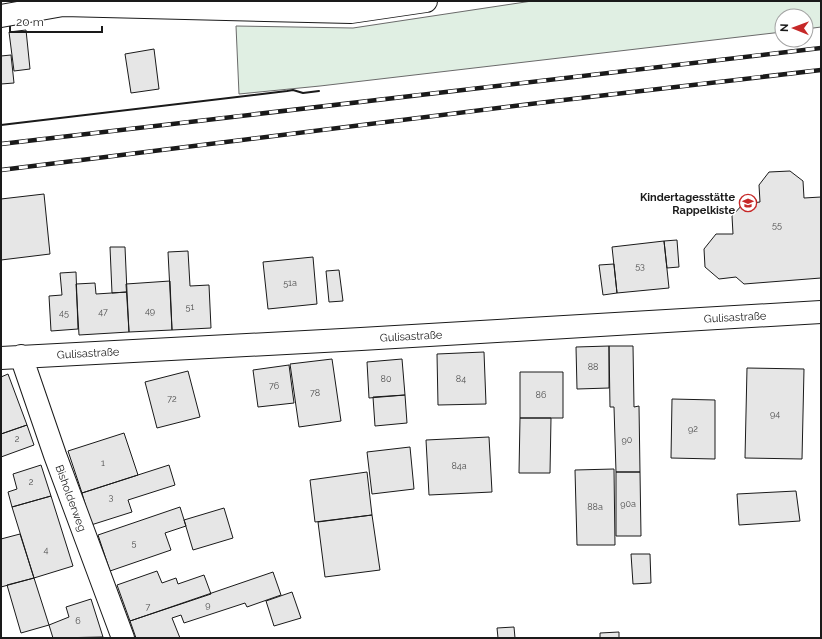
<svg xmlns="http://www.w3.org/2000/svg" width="822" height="639" font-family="Raleway,sans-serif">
<rect width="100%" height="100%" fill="#fff"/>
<!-- green -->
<path fill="#e0efe3" stroke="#6a6a6a" d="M532,1H821V27L806,29V16H782V32L320,86L239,94L236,26L353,28Z"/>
<!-- building -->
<path fill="#e6e6e6" stroke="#1a1a1a" d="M26,30L30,69L14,71L9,32Z
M154,49L159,89L131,93L125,54Z
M11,55L14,83L1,84V56Z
M790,171L803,181L804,198L821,197V278L744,284L736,277L719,279L705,267L704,249L716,234H733L732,216L743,204L760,202L759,185L769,172Z
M44,194L50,254L1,260V199Z
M677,240L679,267L667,268L664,241Z
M664,241L669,288L617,293L612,247Z
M110,247H125L127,292L112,293Z
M188,251L190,286L209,285L211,328L172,330L168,252Z
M313,257L317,304L268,309L263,262Z
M614,264L617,293L603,295L599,265Z
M339,270L343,301L329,302L326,271Z
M76,272L78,329L51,331L49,296L62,295L60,273Z
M170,281L172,330L129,332L126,284Z
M95,283L96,294L127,292L129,332L79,335L76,284Z
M609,346V388L577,389L576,347Z
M609,346H633L634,407L639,406L640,472H616L614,407H610Z
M484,352L486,404L438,405L437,354Z
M332,359L341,421L299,427L290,364Z
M402,359L405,395L369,398L367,362Z
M289,365L294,403L258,407L253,370Z
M747,368L804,369L802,459L745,458Z
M188,371L200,417L157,428L145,382Z
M520,372H563V418H520Z
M8,374L27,425L1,434V377Z
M405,395L407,423L375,426L373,397Z
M672,399L715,400V459L671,458Z
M520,418H551L550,473H519Z
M27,425L34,445L1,457V434Z
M124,433L138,475L82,493L68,451Z
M489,437L492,492L429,495L426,440Z
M410,447L414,489L372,494L367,452Z
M41,465L51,496L12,507L8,492L17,489L13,474Z
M169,465L175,485L128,500L132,512L91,525L82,493Z
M614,469L615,545H577L575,470Z
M367,472L372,515L315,522L310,480Z
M616,472H640L641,536H616Z
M796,491L800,521L739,525L737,494Z
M51,496L73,566L34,578L12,507Z
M180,507L186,526L165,533L171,550L110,571L98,535Z
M224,508L233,538L193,550L184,520Z
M372,515L380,570L325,577L318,522Z
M20,534L34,578L1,587V539Z
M631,554H650L651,583L633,584Z
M157,571L162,583L176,578L178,584L204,575L211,594L130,621L117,585Z
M273,572L281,595L247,607L245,603L184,623L181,615L172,618L180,638H136L130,621Z
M34,578L49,625L21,633L7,585Z
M292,592L301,618L274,626L266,601Z
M91,599L103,637L53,638L49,625L69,617L66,607Z
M514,627L515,638H498L497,628Z
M619,632V638H600V633Z"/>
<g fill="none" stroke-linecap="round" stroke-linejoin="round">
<defs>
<path id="minor" d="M1,16L63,5L351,12L426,1
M21,356L55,455L123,638
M1,358L361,339L821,312"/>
</defs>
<!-- minor casing -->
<use href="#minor" stroke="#1a1a1a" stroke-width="24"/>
<!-- minor -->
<use href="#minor" stroke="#fff" stroke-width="22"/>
<defs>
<path id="rail" d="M1,144L821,48
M1,170L555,101L821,70"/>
</defs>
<!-- rail casing -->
<use href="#rail" stroke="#1a1a1a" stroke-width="4.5"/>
<!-- rail -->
<use href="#rail" stroke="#fff" stroke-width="3" stroke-dasharray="9" stroke-linecap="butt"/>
<!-- wall -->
<path stroke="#1a1a1a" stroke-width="2" d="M1,125L287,91L293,90L303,93L319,91"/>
</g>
<!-- icons -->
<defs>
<symbol id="school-ring" viewBox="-11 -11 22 22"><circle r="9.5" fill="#fff" stroke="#c62828" stroke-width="1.5"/><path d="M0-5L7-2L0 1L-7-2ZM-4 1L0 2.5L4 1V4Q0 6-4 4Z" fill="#c62828"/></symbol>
</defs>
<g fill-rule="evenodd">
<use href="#school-ring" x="738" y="193" width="20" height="20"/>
</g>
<g text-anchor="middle" stroke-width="3" stroke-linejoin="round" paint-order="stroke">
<!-- number labels -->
<g font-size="9" fill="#4d4d4d">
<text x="777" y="228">55</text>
<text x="640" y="269">53</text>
<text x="290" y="286">51a</text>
<text x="190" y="310">51</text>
<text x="150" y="314">49</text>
<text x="103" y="315">47</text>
<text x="64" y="316">45</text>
<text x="593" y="370">88</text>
<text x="386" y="382">80</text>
<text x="461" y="382">84</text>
<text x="274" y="389">76</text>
<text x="315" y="396">78</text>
<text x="541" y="398">86</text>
<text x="172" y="402">72</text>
<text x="775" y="417">94</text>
<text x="693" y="432">92</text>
<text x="17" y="442">2</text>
<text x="627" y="443">90</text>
<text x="103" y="466">1</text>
<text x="459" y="469">84a</text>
<text x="31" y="485">2</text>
<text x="111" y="500">3</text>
<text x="628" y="507">90a</text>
<text x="595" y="510">88a</text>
<text x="134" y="546">5</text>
<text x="46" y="553">4</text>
<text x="208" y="608">9</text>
<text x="148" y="610">7</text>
<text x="78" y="624">6</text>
</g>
<!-- poi labels -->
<g font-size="11" font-weight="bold" fill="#1a1a1a" stroke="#fff" text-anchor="end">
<text x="735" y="201">Kindertagesstätte<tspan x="735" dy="13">Rappelkiste</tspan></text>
</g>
<!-- street labels -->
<g font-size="11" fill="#1a1a1a" stroke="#fff">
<text transform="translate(735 317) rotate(-3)" y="4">Gulisastraße</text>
<text transform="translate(411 336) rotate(-3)" y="4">Gulisastraße</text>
<text transform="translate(88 353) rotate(-3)" y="4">Gulisastraße</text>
<text transform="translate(71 498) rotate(70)" y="4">Bisholderweg</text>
</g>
</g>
<!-- border -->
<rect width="822" height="639" fill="none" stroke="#1a1a1a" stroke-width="4"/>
<!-- north arrow -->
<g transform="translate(794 28) rotate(271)"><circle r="19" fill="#ffffff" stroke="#a3a3a3"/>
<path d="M0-3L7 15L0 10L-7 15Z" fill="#c62828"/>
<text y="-6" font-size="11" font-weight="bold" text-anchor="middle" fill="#1a1a1a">N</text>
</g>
<!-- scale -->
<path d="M10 26v6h92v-6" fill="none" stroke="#1a1a1a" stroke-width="2"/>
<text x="16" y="26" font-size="12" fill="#1a1a1a" stroke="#ffffff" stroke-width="3" paint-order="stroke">20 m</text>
</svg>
